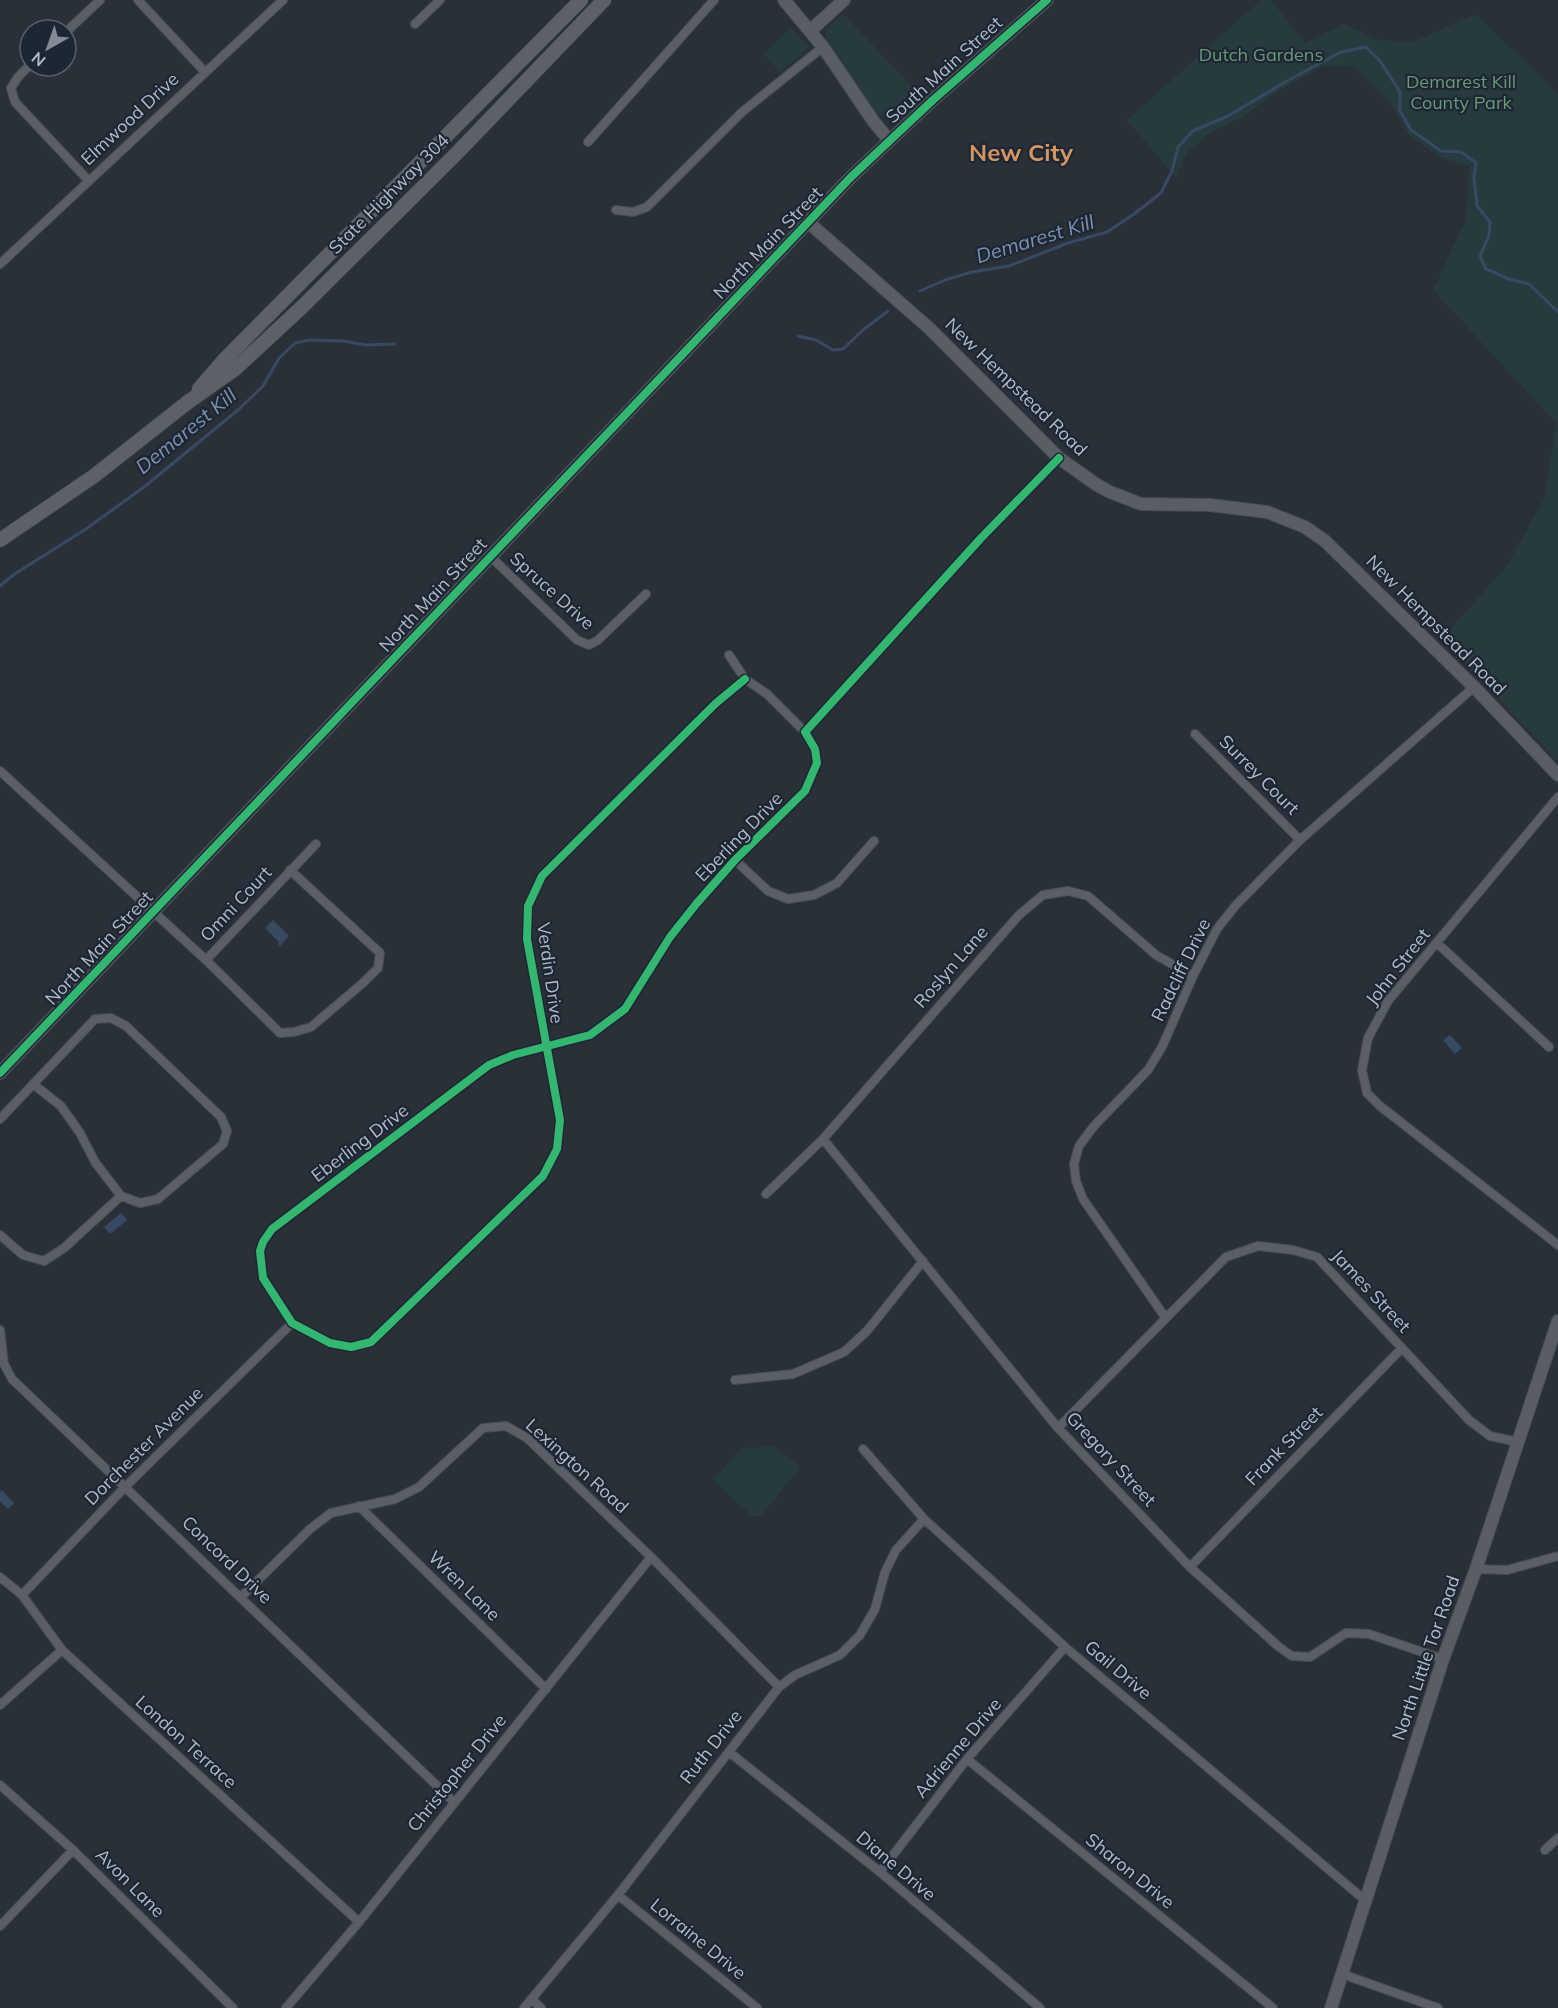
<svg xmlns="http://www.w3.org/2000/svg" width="1558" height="2008" font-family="Mulish,sans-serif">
<rect width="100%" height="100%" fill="#2a3038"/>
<!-- green -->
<path fill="#273a3e" d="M1261,0H1271L1305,43L1344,24L1376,39L1411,43L1476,14L1558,94V762L1442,638L1506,567L1544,499L1556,423L1433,290L1466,219L1469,166L1439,157L1409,135L1390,103L1353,66H1323L1274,94L1244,116L1208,134L1186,154L1176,178L1127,120Z
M843,14L921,95L896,117L888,119L876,113L826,37V29Z
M791,28L809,47L780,72L763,54Z
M774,1446L800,1467L761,1516H752L713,1480L742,1448Z"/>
<!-- water -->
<path fill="#384963" d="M273,920L289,936L280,946L278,944L279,942L265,928Z
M1450,1035L1462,1048L1455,1054L1443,1040Z
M121,1213L127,1220L110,1234L104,1227Z
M2,1490L14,1503L8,1509L0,1501V1492Z"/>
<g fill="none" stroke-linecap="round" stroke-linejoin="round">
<!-- stream -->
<path stroke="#384963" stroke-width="3" d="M920,291L945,280L972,272L1009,266L1068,243L1107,232L1134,214L1161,193L1172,171L1178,147L1193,131L1228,116L1287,81L1341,52L1366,47L1380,61L1400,92V111L1411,130L1441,151L1461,152L1476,163L1474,178L1477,206L1490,222L1489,235L1480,256L1486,269L1509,279L1529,284L1558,312
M798,336L816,340L833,350L843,349L863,330L888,311
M0,586L13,575L86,529L144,487L238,410L263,386L279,358L295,343L309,340L343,341L366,345L395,344"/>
<defs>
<path id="street" d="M138,0L205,72
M415,24L440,0
M66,32L100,0
M30,65L18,77L11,88L15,102L88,180
M588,142L714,0
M616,210L633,212L647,207L742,112L823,47
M0,264L283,0
M490,556L577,640L589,645L598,640L646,594
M729,655L745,679L767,694L805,732
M745,679L715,704L542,876L528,906L527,939L560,1120L557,1149L543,1176L371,1342L351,1347L330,1343L292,1323L263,1278L260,1251L263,1242L272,1229L489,1065L513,1055L590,1035L625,1009L670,937L697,903L735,860L805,791L817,763L815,749L805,732L982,537L1059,458
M1195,734L1300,840
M0,771L206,960L280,1033L294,1032L311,1027L363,983L378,968L380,953L290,870
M1558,797L1388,1001L1368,1038L1362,1070L1367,1093L1380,1106L1558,1245
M735,860L768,891L788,899L814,895L837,883L874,841
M1437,943L1549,1047
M206,960L316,844
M33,1084L61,1106L80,1133L95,1162L121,1196
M0,1119L95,1019L111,1018L126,1026L221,1117L227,1131L223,1144L158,1199L140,1203L121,1196L64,1248L44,1261L23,1255L0,1235
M823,1139L1058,1428L1190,1567L1279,1647L1292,1656L1310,1657L1346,1633L1369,1634L1443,1659
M766,1194L823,1139L1019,915L1043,895L1068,891L1088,896L1156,955L1193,976
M1165,1317L1083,1199L1076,1181L1074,1164L1079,1146L1094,1126L1148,1070L1162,1047L1193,976L1217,929L1236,905L1300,840L1474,687
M0,1330L4,1364L12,1379L454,1802
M735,1380L793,1374L844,1352L867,1331L923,1261
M1058,1428L1226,1257L1258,1246L1293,1250L1317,1257L1469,1420L1490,1436L1518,1442
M863,1449L924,1519L1065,1647L1366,1901
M359,1506L546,1689
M1190,1567L1402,1348
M1476,1569L1507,1570L1558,1556
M0,1577L22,1595L62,1650L359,1922
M22,1595L126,1486L292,1323
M241,1597L310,1529L331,1513L395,1499L419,1487L483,1428L506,1426L527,1438L651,1557L779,1687
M0,1705L62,1650
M729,1752L880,1872L1040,2008
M967,1759L1273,2008
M0,1785L73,1850L233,2008
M1545,1850L1558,1838
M880,1872L967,1759L1065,1647
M618,1895L757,2008
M0,1926L73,1850
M1342,1974L1438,2008
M531,1999L541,2008
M286,2008L359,1922L651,1557
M524,2008L618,1895L779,1687L795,1675L840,1655L860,1635L875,1609L885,1572L896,1550L924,1519"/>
<path id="secondary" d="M784,0L823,47L874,122L889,140
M810,31L844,0
M808,222L929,328L1059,458L1097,485L1110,492L1141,504L1210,505L1267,512L1305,527L1325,541L1474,687L1558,775
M0,1073L851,177L933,100L1047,0
M1331,2008L1443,1659L1476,1569L1558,1321"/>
<path id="primary" d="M199,389L224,360L581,0
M0,540L94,476L188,402L235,369L301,308L456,154L604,0"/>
</defs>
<!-- street casing -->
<use href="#street" stroke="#484c53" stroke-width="10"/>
<!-- secondary casing -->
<use href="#secondary" stroke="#484c53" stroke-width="14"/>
<!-- primary casing -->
<use href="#primary" stroke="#484c55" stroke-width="15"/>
<!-- street -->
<use href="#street" stroke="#5a5e66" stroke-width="8"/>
<!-- secondary -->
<use href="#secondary" stroke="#595d64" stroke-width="12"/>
<!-- primary -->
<use href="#primary" stroke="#5c6168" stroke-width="14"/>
<defs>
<path id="cycleway" d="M745,679L715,704L542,876L528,906L527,939L560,1120L557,1149L543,1176L371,1342L351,1347L330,1343L292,1323L263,1278L260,1251L263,1242L272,1229L489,1065L513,1055L590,1035L625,1009L670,937L697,903L735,860L805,791L817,763L815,749L805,732L982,537L1059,458
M0,1073L851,177L933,100L1047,0"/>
</defs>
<!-- cycleway casing -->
<use href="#cycleway" stroke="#1d2633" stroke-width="11"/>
<!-- cycleway -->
<use href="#cycleway" stroke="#33b770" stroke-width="8"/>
</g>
<g text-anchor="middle" stroke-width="4.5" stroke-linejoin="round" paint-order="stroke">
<!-- park labels -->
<g font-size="18" fill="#6b9a76" stroke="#1d2633">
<text x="1261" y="61">Dutch Gardens</text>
<text x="1461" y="88">Demarest Kill<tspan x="1461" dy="21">County Park</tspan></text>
</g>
<!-- street labels -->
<g font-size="18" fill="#b4bcc9" stroke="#1d2633">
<text transform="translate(944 70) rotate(-42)" y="6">South Main Street</text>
<text transform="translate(130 119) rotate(-43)" y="6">Elmwood Drive</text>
<text transform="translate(389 194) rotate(-45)" y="6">State Highway 304</text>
<text transform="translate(768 243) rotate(-46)" y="6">North Main Street</text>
<text transform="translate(1016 387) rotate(44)" y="6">New Hempstead Road</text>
<text transform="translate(552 591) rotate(42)" y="6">Spruce Drive</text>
<text transform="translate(433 595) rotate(-47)" y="6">North Main Street</text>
<text transform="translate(1436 625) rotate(45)" y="6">New Hempstead Road</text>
<text transform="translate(1259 775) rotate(45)" y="6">Surrey Court</text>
<text transform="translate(739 837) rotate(-46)" y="6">Eberling Drive</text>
<text transform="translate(236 904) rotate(-47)" y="6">Omni Court</text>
<text transform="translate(99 948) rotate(-47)" y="6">North Main Street</text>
<text transform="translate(951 967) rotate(-49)" y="6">Roslyn Lane</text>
<text transform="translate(1398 967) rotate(-52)" y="6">John Street</text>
<text transform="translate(1181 970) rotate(-64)" y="6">Radcliff Drive</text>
<text transform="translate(550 973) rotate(82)" y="6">Verdin Drive</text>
<text transform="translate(360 1143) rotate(-37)" y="6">Eberling Drive</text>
<text transform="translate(1371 1291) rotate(47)" y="6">James Street</text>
<text transform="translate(144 1446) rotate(-45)" y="6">Dorchester Avenue</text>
<text transform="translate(1284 1446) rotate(-46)" y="6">Frank Street</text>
<text transform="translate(1111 1459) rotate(47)" y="6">Gregory Street</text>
<text transform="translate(577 1466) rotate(42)" y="6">Lexington Road</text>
<text transform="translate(227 1560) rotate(44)" y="6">Concord Drive</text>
<text transform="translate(464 1586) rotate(44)" y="6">Wren Lane</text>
<text transform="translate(1426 1658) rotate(-71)" y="6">North Little Tor Road</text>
<text transform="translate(1118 1670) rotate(40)" y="6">Gail Drive</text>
<text transform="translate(186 1742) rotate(42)" y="6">London Terrace</text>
<text transform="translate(711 1747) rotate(-52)" y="6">Ruth Drive</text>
<text transform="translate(958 1748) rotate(-50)" y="6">Adrienne Drive</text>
<text transform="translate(457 1773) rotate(-51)" y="6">Christopher Drive</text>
<text transform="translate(896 1866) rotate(40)" y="6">Diane Drive</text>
<text transform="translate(1130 1871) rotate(39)" y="6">Sharon Drive</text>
<text transform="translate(130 1883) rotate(45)" y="6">Avon Lane</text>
<text transform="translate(698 1939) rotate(39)" y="6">Lorraine Drive</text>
</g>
<!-- water labels -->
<g font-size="20" font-style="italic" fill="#7c92b1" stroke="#1d2633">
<text transform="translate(1035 239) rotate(-17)" y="7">Demarest Kill</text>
<text transform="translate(186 431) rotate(-39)" y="7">Demarest Kill</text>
</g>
<!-- district labels -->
<g font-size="24" font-weight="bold" fill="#d59563" stroke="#1d2633">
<text x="1021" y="161">New City</text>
</g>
</g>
<!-- north arrow -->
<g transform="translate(48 48) rotate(220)"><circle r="28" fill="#1d2633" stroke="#59626f" stroke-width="1.5"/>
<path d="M0-4.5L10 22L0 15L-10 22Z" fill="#848b96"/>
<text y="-9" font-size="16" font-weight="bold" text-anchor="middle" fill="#b4bcc9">N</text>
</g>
</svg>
